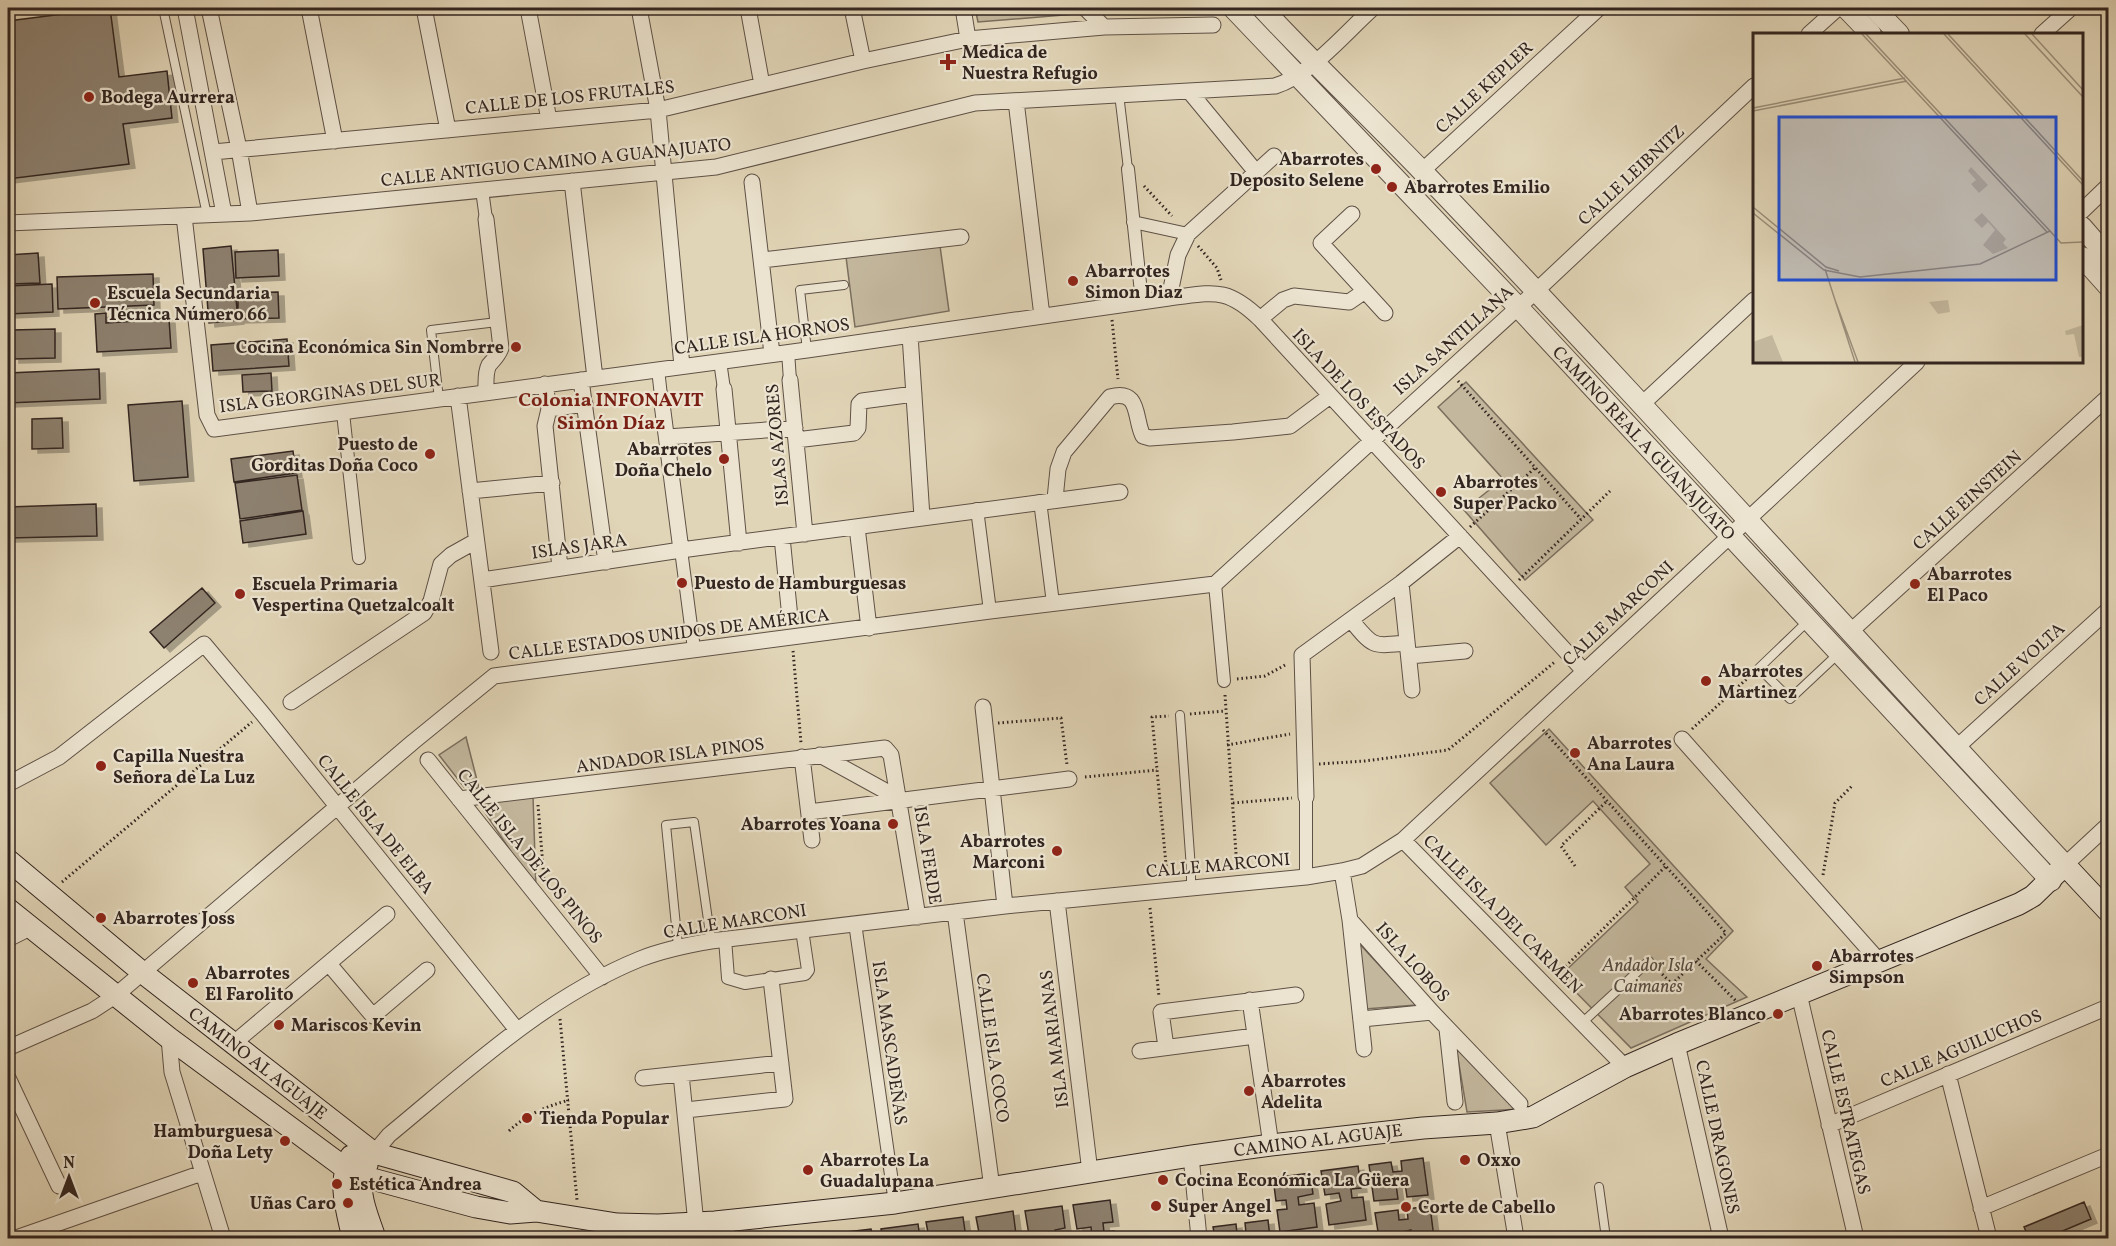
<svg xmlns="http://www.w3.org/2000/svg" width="2116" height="1246" font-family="Vollkorn,serif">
<defs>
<filter id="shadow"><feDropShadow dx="6" dy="4" stdDeviation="0" flood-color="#0004"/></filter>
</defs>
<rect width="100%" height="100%" fill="#e1d5b7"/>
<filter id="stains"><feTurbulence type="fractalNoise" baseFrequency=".00333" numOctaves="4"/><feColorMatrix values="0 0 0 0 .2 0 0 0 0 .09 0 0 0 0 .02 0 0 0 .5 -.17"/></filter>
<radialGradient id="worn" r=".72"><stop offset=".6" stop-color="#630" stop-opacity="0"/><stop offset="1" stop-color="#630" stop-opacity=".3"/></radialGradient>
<!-- green -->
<path fill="#c3b79d" stroke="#7a6e5e" stroke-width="1.5" d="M975,8H1071L1077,14L978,22Z
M940,246L949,311L855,327L846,257Z
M1466,382L1593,520L1525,580L1464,510L1503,479L1438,407Z
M1549,729L1733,931L1706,959L1747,997L1631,1048L1560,976L1638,902L1625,887L1650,864L1593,801L1546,845L1490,783Z
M466,737L479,788L464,787L439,755Z
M533,796L536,889L478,802Z
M1355,939L1416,1005L1365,1009Z
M1456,1047L1521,1109L1467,1112Z"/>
<!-- building -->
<path fill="#8d816f" stroke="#322520" stroke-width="1.5" filter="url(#shadow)" d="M110,8L119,77L167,71L172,118L123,124L129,164L8,179V21Z
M231,246L238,320L209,323L203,249Z
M278,250L279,276L236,278L235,252Z
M38,253L40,283L9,284L8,255Z
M153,274L154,305L58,309L57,277Z
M52,284L53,312L8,314V286Z
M278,292L279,318L238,319V293Z
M106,313V323L169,319L171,348L97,352L95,314Z
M55,329V358L13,359L12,330Z
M287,339L289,366L213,371L211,345Z
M99,369L100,399L8,403V373Z
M271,373L272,391L243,392L242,375Z
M182,401L188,477L134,481L128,405Z
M62,418L63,448L32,449V419Z
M293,451L296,473L234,482L231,459Z
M297,475L302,510L240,519L235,483Z
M96,504L97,536L8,538V507Z
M303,511L306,534L243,543L240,521Z
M202,588L215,603L164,648L150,632Z
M1423,1158L1428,1195L1407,1197L1405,1183L1396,1184L1398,1199L1374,1201L1369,1165L1391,1162L1393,1172L1402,1171L1401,1161Z
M1358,1166L1361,1188L1351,1189L1352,1198L1363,1197L1366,1220L1329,1225L1326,1204L1341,1201L1339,1193L1325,1195L1321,1171Z
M1310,1173L1313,1194L1298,1197L1299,1205L1314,1203L1317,1227L1280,1232L1277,1210L1287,1209L1286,1200L1276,1201L1273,1178Z
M1110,1200L1113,1222L1103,1223L1104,1232L1114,1231L1115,1238H1078L1092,1236L1091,1227L1077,1229L1073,1205Z
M2084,1202L2091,1219L2046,1238H2029L2024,1227Z
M1062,1206L1065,1228L1055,1230L1056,1238H1044L1043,1233L1029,1235L1025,1211Z
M1430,1206L1434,1238H1412L1411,1230L1403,1232L1404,1238H1379L1375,1213L1398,1210L1399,1220L1408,1219L1407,1209Z
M1013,1211L1016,1234L1006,1235L1007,1238H980L976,1217Z
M963,1217L966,1238H929L926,1222Z
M1268,1220L1270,1238H1215L1213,1227L1236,1224L1237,1234L1246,1233L1245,1223Z
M918,1224L920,1238H882L881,1229Z
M871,1229L873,1238H848L847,1232Z
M1183,1232L1184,1238H1160V1234Z
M838,1233L839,1238H817V1236Z
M1151,1235V1238H1128Z"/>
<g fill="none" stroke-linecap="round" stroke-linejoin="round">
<defs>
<path id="service" d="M163,8L207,215
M1119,94L1128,169
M807,350L800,290L844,285
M439,399L431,330L497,322
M1808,621L1759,668L1790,699L1838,654
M1180,715L1191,869V887
M678,946L666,825L694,822L711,941
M1583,1022L1649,961
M1599,1187L1606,1238"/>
<path id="pedestrian" d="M1128,169L1142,302
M482,190L486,219
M1133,222L1188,234
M788,352L790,380
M720,361L724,389
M658,369L661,396
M343,413L359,558
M1040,501L1053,603
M977,509L990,611
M681,550L694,649
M1215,584L1224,681
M1306,797V877
M855,923L895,1203
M725,939L728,978L745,983L805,974L808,970L802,930"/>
<path id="minor" d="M185,8L224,214
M209,8L239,149L250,213
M309,8L335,141
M424,8L448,130
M528,8L549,120
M639,8L658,110L682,366
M748,8L762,85
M852,8L863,61
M963,8L968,39
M1085,8L1104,27
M1809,34L1838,8
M2042,34L2071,8
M1189,91L1256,172
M1016,101L1042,316
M213,152L658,110L863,61L968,39L1104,27L1213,25
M1422,171L1599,8
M572,181L595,378
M752,182L772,354
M2082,211L2108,186
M1352,214L1321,243L1385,313
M184,216L207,415L214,429L807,350L1169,298C1213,293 1226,286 1260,319L1584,671
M486,219L501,348C498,356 494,359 489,365C485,372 486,384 486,392
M8,223L250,213L716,167L975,103L1275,86C1311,75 1345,33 1373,8
M762,260L961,237
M1169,298L1178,255L1188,234L1274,156
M1260,319L1283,300L1294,296L1349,302L1365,291
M910,335L922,517
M581,380L606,562
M790,380L805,534
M545,384L549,409L545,426L560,568
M724,389L739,543
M458,396L491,652
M661,396L681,550
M1641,405L1754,300
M549,409L585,404
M667,437L795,428
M796,440L854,433L858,428L859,404L862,401L914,394
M470,491L552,483
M1055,499L1058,469L1064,452L1110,397C1141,388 1134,419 1143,436L1150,438L1233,432L1290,426L1330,396
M857,527L869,628
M782,537L790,618
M482,580L681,550L1120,492
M1401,583L1412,690
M1351,620C1374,648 1372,646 1407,643
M1851,631L2108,397
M1409,656L1465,651
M291,702L424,613L431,601L441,564L451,555L476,541
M983,707L1005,906
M1682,739L1879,961
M1956,748L2108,610
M820,755L900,799
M802,757L812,840
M428,760L602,977
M8,784L59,757L204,644L262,713L517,1030
M1306,797L1302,655L1401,583L1460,536
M459,799L885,748L891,755L918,917
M809,812L1069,779
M1403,840L1625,1067
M2065,865L2108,825
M1342,871L1350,920L1432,1012L1520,1104
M1057,901L1090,1172
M955,912L992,1188
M1350,920L1364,1049
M8,939L30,928
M329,964L373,1016L427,970
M1799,994L1856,1238
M1250,1000L1271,1145
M1362,1019L1432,1012
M1447,1029L1455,1102
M169,1038L172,1072L223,1238
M234,1043L387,914
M1677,1044L1721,1238
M1166,1047L1161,1012L1296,995
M8,1048L92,1011L115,996L413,742L494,676L990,611L1215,584L1535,292L1754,86
M1140,1051L1255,1036
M681,1074L696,1224
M1948,1074L1989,1238
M8,1078L59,1186
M643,1078L781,1063
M686,1110L785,1099L771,979
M1497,1123L1516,1238
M1829,1125L2108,1007
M374,1153L389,1135C467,1071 544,998 640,959C663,950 687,945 711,941L1005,906L1306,877L1342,871L1362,866L1403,840L1917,362
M1191,1156L1199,1238
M1981,1208L2108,1155
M715,1222L731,1238
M658,1225L672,1238
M16,1238L202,1173"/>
<path id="tertiary" d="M1233,8L1518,307L2051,881
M1262,8C1314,64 1370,117 1423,172C1641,399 1851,635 2065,865
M1846,8L1871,34
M1874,8L1899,34
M2082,227L2108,257
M2082,257L2108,286"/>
<path id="secondary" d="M8,860L143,973L374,1153L513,1192L536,1211
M8,909L169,1038L345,1168L361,1176L476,1207L510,1213L536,1211L617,1224L658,1225L715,1222L895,1203L1191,1156L1271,1145L1423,1128L1497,1123L1533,1117L1625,1067L1677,1044L2019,904L2033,896L2065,865L2108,911
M351,1156C337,1182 347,1211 353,1238
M367,1165C354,1189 367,1213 375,1238"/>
</defs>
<!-- service casing -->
<use href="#service" stroke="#5e5146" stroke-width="10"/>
<!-- pedestrian casing -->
<use href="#pedestrian" stroke="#5e5146" stroke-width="14"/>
<!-- minor casing -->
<use href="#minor" stroke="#5e5146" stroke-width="17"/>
<!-- tertiary casing -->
<use href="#tertiary" stroke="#5e5146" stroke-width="22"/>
<!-- secondary casing -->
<use href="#secondary" stroke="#322520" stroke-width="23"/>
<!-- path -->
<path stroke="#322520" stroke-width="3" stroke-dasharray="1.5 3" stroke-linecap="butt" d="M1144,186L1172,216
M1198,246L1217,268L1221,280
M1112,320L1118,379
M1458,381L1581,519
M1470,527L1536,467
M1519,580L1610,491
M793,651L801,743
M1237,679L1265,676L1287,664
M1225,695L1237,868
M1190,714L1225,711
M998,723L1061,718L1067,765
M1692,729L1751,675
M1543,730L1726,933L1672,984L1657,969
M1227,745L1290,734
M1319,764L1365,761L1448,750L1556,661
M1085,777L1157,770
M1233,803L1292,798
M538,805L544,879
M1575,866L1561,846L1607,801
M1167,875L1152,717L1169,716
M1823,875L1835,803L1852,786
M62,882L252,722
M1150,908L1159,997
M1696,961L1736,1001
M1556,976L1666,866
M560,1019L577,1200
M509,1131C527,1114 545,1107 569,1100"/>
<!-- service -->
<use href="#service" stroke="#ece4d0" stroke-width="8"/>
<!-- pedestrian -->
<use href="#pedestrian" stroke="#ece4d0" stroke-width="12"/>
<!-- minor -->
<use href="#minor" stroke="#ece4d0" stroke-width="15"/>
<!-- tertiary -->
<use href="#tertiary" stroke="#ece4d0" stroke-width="20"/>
<!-- secondary -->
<use href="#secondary" stroke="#ece4d0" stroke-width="21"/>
</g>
<!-- markers -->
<g fill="#8f2418" stroke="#ece4d0" stroke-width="2">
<path d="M945 53h6v6h6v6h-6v6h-6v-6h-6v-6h6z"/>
<circle cx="89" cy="97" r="6"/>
<circle cx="1376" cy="169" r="6"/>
<circle cx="1392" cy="187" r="6"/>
<circle cx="1073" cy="281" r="6"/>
<circle cx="95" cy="303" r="6"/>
<circle cx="516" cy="347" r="6"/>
<circle cx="430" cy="454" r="6"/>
<circle cx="724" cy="459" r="6"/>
<circle cx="1441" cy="492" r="6"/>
<circle cx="682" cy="583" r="6"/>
<circle cx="1915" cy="584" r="6"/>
<circle cx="240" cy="594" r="6"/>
<circle cx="1706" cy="681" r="6"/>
<circle cx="1575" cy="753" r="6"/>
<circle cx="101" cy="766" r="6"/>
<circle cx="893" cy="824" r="6"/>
<circle cx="1057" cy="851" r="6"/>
<circle cx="101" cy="918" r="6"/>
<circle cx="1817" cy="966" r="6"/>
<circle cx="193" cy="983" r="6"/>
<circle cx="1778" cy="1014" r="6"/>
<circle cx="279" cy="1025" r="6"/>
<circle cx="1249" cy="1091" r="6"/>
<circle cx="527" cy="1118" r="6"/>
<circle cx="285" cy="1141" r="6"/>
<circle cx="1465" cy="1160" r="6"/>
<circle cx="808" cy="1170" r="6"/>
<circle cx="1163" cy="1180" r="6"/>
<circle cx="337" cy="1184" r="6"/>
<circle cx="348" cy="1203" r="6"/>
<circle cx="1156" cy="1206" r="6"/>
<circle cx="1406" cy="1207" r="6"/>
</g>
<g text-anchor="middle" stroke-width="4.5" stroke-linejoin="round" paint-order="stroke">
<!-- poi labels -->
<g font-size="18" font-weight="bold" fill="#322520" stroke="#ece4d0" text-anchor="start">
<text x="962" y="58">Medica de<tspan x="962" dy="21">Nuestra Refugio</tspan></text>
<text x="101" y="103">Bodega Aurrera</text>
<text x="1364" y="165" text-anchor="end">Abarrotes<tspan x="1364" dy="21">Deposito Selene</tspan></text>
<text x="1404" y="193">Abarrotes Emilio</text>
<text x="1085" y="277">Abarrotes<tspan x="1085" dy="21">Simon Diaz</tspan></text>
<text x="107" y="299">Escuela Secundaria<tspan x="107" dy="21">Técnica Número 66</tspan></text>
<text x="504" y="353" text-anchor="end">Cocina Económica Sin Nombrre</text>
<text x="418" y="450" text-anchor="end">Puesto de<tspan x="418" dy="21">Gorditas Doña Coco</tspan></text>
<text x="712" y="455" text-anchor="end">Abarrotes<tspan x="712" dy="21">Doña Chelo</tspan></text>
<text x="1453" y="488">Abarrotes<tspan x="1453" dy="21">Super Packo</tspan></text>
<text x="1927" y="580">Abarrotes<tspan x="1927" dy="21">El Paco</tspan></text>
<text x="694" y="589">Puesto de Hamburguesas</text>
<text x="252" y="590">Escuela Primaria<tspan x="252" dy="21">Vespertina Quetzalcoalt</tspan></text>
<text x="1718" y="677">Abarrotes<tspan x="1718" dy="21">Martinez</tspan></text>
<text x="1587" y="749">Abarrotes<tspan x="1587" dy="21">Ana Laura</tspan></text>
<text x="113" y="762">Capilla Nuestra<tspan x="113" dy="21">Señora de La Luz</tspan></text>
<text x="881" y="830" text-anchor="end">Abarrotes Yoana</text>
<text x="1045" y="847" text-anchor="end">Abarrotes<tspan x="1045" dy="21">Marconi</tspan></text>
<text x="113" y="924">Abarrotes Joss</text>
<text x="1829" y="962">Abarrotes<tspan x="1829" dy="21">Simpson</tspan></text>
<text x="205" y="979">Abarrotes<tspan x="205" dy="21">El Farolito</tspan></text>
<text x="1766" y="1020" text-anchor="end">Abarrotes Blanco</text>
<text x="291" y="1031">Mariscos Kevin</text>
<text x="1261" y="1087">Abarrotes<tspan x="1261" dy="21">Adelita</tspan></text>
<text x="539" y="1124">Tienda Popular</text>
<text x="273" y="1137" text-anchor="end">Hamburguesa<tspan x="273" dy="21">Doña Lety</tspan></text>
<text x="820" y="1166">Abarrotes La<tspan x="820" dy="21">Guadalupana</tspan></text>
<text x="1477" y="1166">Oxxo</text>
<text x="1175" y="1186">Cocina Económica La Güera</text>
<text x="349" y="1190">Estética Andrea</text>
<text x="336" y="1209" text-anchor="end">Uñas Caro</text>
<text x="1168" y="1212">Super Angel</text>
<text x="1418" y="1213">Corte de Cabello</text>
</g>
<!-- street labels -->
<g font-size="18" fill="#322520" stroke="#ece4d0">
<text transform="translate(1484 87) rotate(-43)" y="6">CALLE KEPLER</text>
<text transform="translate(570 97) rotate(-6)" y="6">CALLE DE LOS FRUTALES</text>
<text transform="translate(556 162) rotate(-6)" y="6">CALLE ANTIGUO CAMINO A GUANAJUATO</text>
<text transform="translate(1631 175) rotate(-43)" y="6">CALLE LEIBNITZ</text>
<text transform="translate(762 336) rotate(-8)" y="6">CALLE ISLA HORNOS</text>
<text transform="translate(1453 340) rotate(-42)" y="6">ISLA SANTILLANA</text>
<text transform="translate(330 393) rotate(-7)" y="6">ISLA GEORGINAS DEL SUR</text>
<text transform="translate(1359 399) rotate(47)" y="6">ISLA DE LOS ESTADOS</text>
<text transform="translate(1644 443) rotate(47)" y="6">CAMINO REAL A GUANAJUATO</text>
<text transform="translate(777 445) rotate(-95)" y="6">ISLAS AZORES</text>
<text transform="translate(1967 500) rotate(-42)" y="6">CALLE EINSTEIN</text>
<text transform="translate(579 546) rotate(-8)" y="6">ISLAS JARA</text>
<text transform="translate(1618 613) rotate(-43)" y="6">CALLE MARCONI</text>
<text transform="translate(669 634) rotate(-7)" y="6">CALLE ESTADOS UNIDOS DE AMÉRICA</text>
<text transform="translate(2019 664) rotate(-42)" y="6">CALLE VOLTA</text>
<text transform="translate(670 755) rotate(-7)" y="6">ANDADOR ISLA PINOS</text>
<text transform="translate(376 824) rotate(51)" y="6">CALLE ISLA DE ELBA</text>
<text transform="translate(928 855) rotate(81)" y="6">ISLA FERDE</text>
<text transform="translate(530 856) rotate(51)" y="6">CALLE ISLA DE LOS PINOS</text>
<text transform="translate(1218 865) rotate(-5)" y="6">CALLE MARCONI</text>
<text transform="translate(1503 914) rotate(45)" y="6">CALLE ISLA DEL CARMEN</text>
<text transform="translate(735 921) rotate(-9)" y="6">CALLE MARCONI</text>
<text transform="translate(1413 962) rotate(48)" y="6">ISLA LOBOS</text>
<text transform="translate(1054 1039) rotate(-97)" y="6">ISLA MARIANAS</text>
<text transform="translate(890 1043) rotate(82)" y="6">ISLA MASCADEÑAS</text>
<text transform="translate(993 1048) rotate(82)" y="6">CALLE ISLA COCO</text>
<text transform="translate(1961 1048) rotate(-23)" y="6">CALLE AGUILUCHOS</text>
<text transform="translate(258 1063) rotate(38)" y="6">CAMINO AL AGUAJE</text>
<text transform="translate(1846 1112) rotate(77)" y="6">CALLE ESTRATEGAS</text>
<text transform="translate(1718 1137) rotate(78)" y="6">CALLE DRAGONES</text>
<text transform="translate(1318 1140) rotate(-7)" y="6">CAMINO AL AGUAJE</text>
</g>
<!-- park labels -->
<g font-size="18" font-style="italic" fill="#564a3f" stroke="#ece4d0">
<text x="1648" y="971">Andador Isla<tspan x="1648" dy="21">Caimanes</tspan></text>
</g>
<!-- neighbourhood labels -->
<g font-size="20" font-weight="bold" fill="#7a1f14" stroke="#ece4d0">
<text x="611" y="406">Colonia INFONAVIT<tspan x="611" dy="23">Simón Díaz</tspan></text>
</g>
</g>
<!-- overview -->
<g transform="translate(1753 33)">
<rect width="330" height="330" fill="#e1d5b7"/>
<path d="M218,134L235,152L226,160L218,151L223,147L215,138ZM229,180L253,206L250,210L255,215L240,221L230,212L242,197L235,189L229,195L221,187ZM195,267L197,279L185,281L176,269ZM330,292V324H326L321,301L313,302L312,298ZM19,302L30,329H0V309Z" fill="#c3b79d"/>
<path fill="none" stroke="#9b8f7b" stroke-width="1.5" d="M109,1L294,199M113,1L297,198M191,1L330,152M195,1L330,148M272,1L330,64M279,1L330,57M0,75L152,45M0,78L154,48M0,174L73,234L86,238M0,180L71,237L107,244L227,231L297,198L308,210L330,209M72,236L102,329M82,267L105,329"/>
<path fill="#1d4ed8" fill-opacity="0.15" stroke="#1d4ed8" stroke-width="3" d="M26,84H303V247H26Z"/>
<rect width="330" height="330" fill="none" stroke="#322520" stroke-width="3"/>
</g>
<!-- margin -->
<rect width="2116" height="1246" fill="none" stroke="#e1d5b7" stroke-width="30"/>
<rect x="9" y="9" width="2098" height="1228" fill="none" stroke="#322520" stroke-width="3"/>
<rect x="15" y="15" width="2086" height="1216" fill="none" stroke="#322520" stroke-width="1.5"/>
<!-- north arrow -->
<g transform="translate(69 1177)" stroke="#ece4d0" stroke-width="4.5" paint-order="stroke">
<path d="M0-4.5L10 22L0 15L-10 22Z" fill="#322520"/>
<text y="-9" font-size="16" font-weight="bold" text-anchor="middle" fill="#322520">N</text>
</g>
<rect width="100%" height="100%" filter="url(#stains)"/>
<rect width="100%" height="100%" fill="url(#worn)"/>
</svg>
